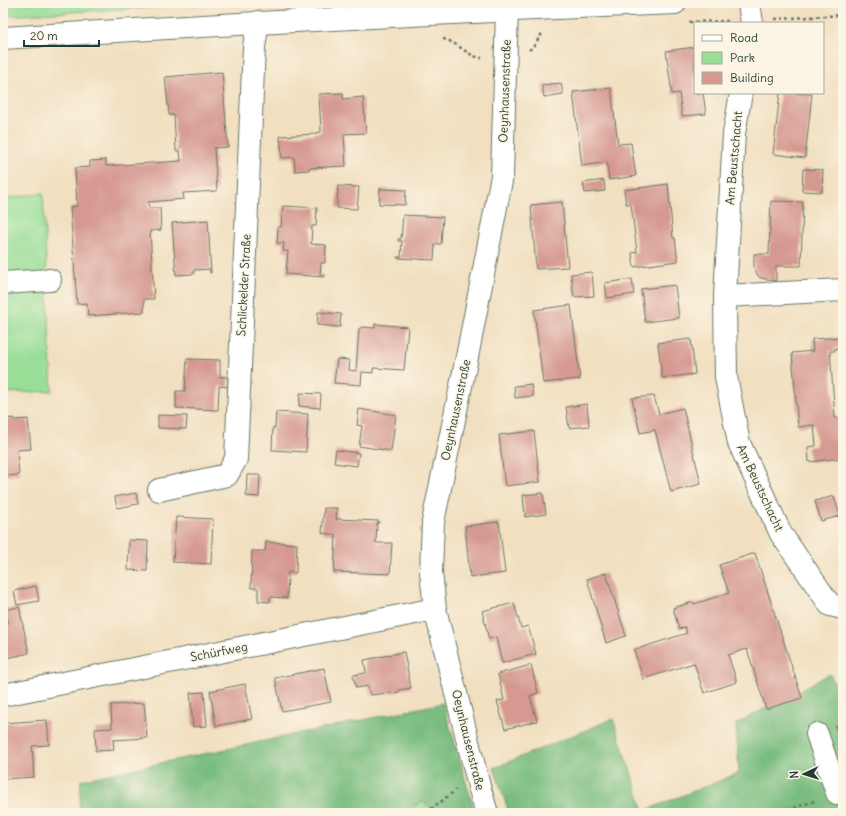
<svg xmlns="http://www.w3.org/2000/svg" width="846" height="816" font-family="Delius,sans-serif">
<rect width="100%" height="100%" fill="#fcf5e5"/>
<filter id="ink" filterUnits="userSpaceOnUse"><feTurbulence type="fractalNoise" baseFrequency=".025" numOctaves="2"/><feDisplacementMap in="SourceGraphic" scale="8" xChannelSelector="R" yChannelSelector="G"/><feConvolveMatrix kernelMatrix="1 2 1 2 8 2 1 2 1" color-interpolation-filters="sRGB"/></filter>
<filter id="wash" filterUnits="userSpaceOnUse"><feTurbulence type="fractalNoise" baseFrequency=".012" numOctaves="4" result="noise"/><feDisplacementMap in="SourceGraphic" scale="16" xChannelSelector="R" yChannelSelector="G"/><feGaussianBlur stdDeviation="0.9" result="paint"/><feColorMatrix in="noise" values="0 0 0 0 0 0 0 0 0 0 0 0 0 0 0 0 0 1.4 0 .05"/><feComposite in="paint" operator="in"/></filter>
<g filter="url(#wash)">
<rect width="100%" height="100%" fill="#f1dfc0"/>
<!-- green -->
<path fill="#98de97" stroke="#5c8e66" d="M3,3H227L3,16Z
M43,193L52,391L3,393V199Z
M423,802L437,813H400Z"/>
<!-- forest -->
<path fill="#7abd80" stroke="#4c7d5a" d="M830,674L843,702V813H509L494,768L613,719L644,811L739,773L736,724Z
M443,703L475,813H437L423,802L400,813H79L81,780Z"/>
<g id="blocks">
<!-- building -->
<path fill="#d59991" d="M695,47V93H703L706,114L682,116L679,93L672,94L666,51Z
M222,72L228,147L214,148L217,191L183,193L184,199L148,202L149,208H160L161,230L150,231L154,299H144V312L88,316L87,303L77,304L70,207L77,206L75,168L90,167V161L106,160V166L181,161L180,151H176L174,115H169L165,77Z
M561,83L563,94L544,97L542,85Z
M611,88L618,144L631,143L636,176L609,180L607,162L582,166L573,92Z
M343,93V99L363,97L366,133L344,134L346,166L309,168V170L295,171L294,157L282,158L280,136L315,134V133L321,132L319,94Z
M780,93L812,94L805,158L773,154Z
M803,169L823,170L822,192L802,191Z
M604,180L605,191L585,193L583,183Z
M668,184L673,238H675L678,261L634,267L632,253L637,252L631,204H626L624,190Z
M338,186L359,187L357,209L337,208Z
M380,189L406,190L405,205L379,204Z
M771,201L803,202L801,266H776V281L761,278L758,276L754,268V254H769Z
M562,202L568,267L536,269L531,205Z
M283,206L317,208L316,226H312L311,244L326,245L325,263H321L320,275H324V277L286,274L288,251H283L284,243H277L278,226L281,227Z
M403,215L443,217L441,244H435L434,260L397,258V257H401L402,241H398V239H401Z
M208,220L211,273H210V269L194,270V274L176,275L172,223Z
M592,272L594,296L574,297L571,274Z
M632,279L634,294L607,298L605,283Z
M675,285L679,318L645,322L641,289Z
M571,305L580,379L543,383L534,310Z
M318,312L341,314L340,327L317,325Z
M375,324L408,327L404,370L373,368V373L362,372L361,385L334,383L337,359L350,360L349,370L356,371L359,329L362,327L375,328Z
M843,337V348H835V351H830L835,418H843V458L809,462L808,447L816,446L814,425L798,427L792,353L813,351L812,339Z
M691,339L695,374L662,378L658,343Z
M187,359L220,360V377H228V387L219,386L218,410L176,408V391H185Z
M531,384L533,396L515,398L514,386Z
M300,393L321,394L320,408L299,406Z
M654,396L659,414L683,408L701,484L671,492L655,430L640,433L632,398Z
M587,404L589,426L569,428L566,407Z
M359,409L396,415L391,451L359,446L362,426L357,425Z
M276,412L308,414L306,452L272,450L273,427L275,428Z
M158,415L187,416L186,429L158,428Z
M14,418V420L28,419L31,449L17,450L19,475L3,476V419Z
M534,431L540,482L505,486L499,435Z
M336,450L359,453L357,466L334,463Z
M247,475H260L259,497L246,496Z
M136,493L138,504L117,508L115,497Z
M543,493L546,514L525,517L523,495Z
M834,496L840,516L821,521L815,501Z
M324,508H337L336,519L379,521V523H377L376,543H392L390,574L334,572L336,535L322,533Z
M176,517L213,519L211,564L173,562Z
M499,522L505,573L470,577L465,526Z
M129,540L148,541L147,571L128,570Z
M266,542L297,544L296,573L288,572L287,598L270,597V602L258,601V588H251L252,551H265Z
M755,553L802,698L766,709L747,649L728,655L737,682L704,693L694,663L643,679L634,650L687,633L685,627L679,629L673,608L693,602L694,604L729,593L719,565Z
M606,573L626,636L606,643L587,579Z
M36,586L39,601L17,605L14,591Z
M514,603L521,628L528,626L536,654L502,663L496,637L489,639L482,611Z
M19,607L29,653L3,659V625L8,624L4,610Z
M404,652L411,688L399,690V692L370,695L368,686L356,688L353,675L366,673L364,660Z
M531,665L538,693L530,696L537,721L505,729L497,701L504,700L498,674Z
M324,668L331,702L282,711L275,678Z
M245,684L252,719L216,726L210,691Z
M204,692L207,726L193,727L190,693Z
M144,703L147,738L113,740L114,750L96,751L95,729L112,728L111,705Z
M47,720L49,745L32,746L34,777L3,779V723Z
M843,724V749L835,726Z"/>
</g>
</g>
<g filter="url(#ink)">
<use href="#blocks" fill-opacity="0" stroke="#687665" stroke-width="1"/>
<g fill="none" stroke-linecap="round" stroke-linejoin="round">
<defs>
<path id="street" d="M749,3L752,23
M741,93L734,134L725,296L726,377L739,443L781,534L830,605L843,608
M3,283L50,280
M725,296L843,290
M159,490L227,475L236,459L254,47L258,22
M3,695L435,609
M817,734L837,793L843,792
M487,813L479,786L435,609L431,572L433,522L468,352L502,176L507,10L506,3"/>
<path id="secondary" d="M3,38C227,24 451,12 675,3"/>
</defs>
<!-- street casing -->
<use href="#street" stroke="#687665" stroke-width="24"/>
<!-- secondary casing -->
<use href="#secondary" stroke="#687665" stroke-width="24"/>
<!-- path -->
<path stroke="#687665" stroke-width="2.5" stroke-dasharray="3 3" stroke-linecap="butt" d="M775,19L843,15
M689,22L728,21
M443,39C458,42 468,57 482,58
M529,50L533,47L543,32
M431,809L456,790
M777,813L815,801"/>
<!-- street -->
<use href="#street" stroke="#fff" stroke-width="22"/>
<!-- secondary -->
<use href="#secondary" stroke="#fff" stroke-width="22"/>
</g>
</g>
<g text-anchor="middle" stroke-width="3.5" stroke-linejoin="round" paint-order="stroke">
<!-- street labels -->
<g font-size="12" fill="#1f3d34" stroke="#fcf5e5">
<text transform="translate(505 91) rotate(-88)" y="4">Oeynhausenstraße</text>
<text transform="translate(734 158) rotate(-85)" y="4">Am Beustschacht</text>
<text transform="translate(244 285) rotate(-87)" y="4">Schlickelder Straße</text>
<text transform="translate(456 410) rotate(-78)" y="4">Oeynhausenstraße</text>
<text transform="translate(760 488) rotate(65)" y="4">Am Beustschacht</text>
<text transform="translate(219 652) rotate(-11)" y="4">Schürfweg</text>
<text transform="translate(468 740) rotate(76)" y="4">Oeynhausenstraße</text>
</g>
</g>
<!-- margin -->
<rect width="846" height="816" fill="none" stroke="#fcf5e5" stroke-width="16"/>
<!-- legend -->
<rect x="694" y="22" width="130" height="72" fill="#fcf5e5" stroke="#a4ab9e"/>
<rect x="702" y="35" width="20" height="6" fill="#ffffff" stroke="#a4ab9e"/>
<text x="730" y="42" font-size="12" fill="#1f3d34">Road</text>
<rect x="702" y="52" width="20" height="12" fill="#98de97" stroke="#a4ab9e"/>
<text x="730" y="62" font-size="12" fill="#1f3d34">Park</text>
<rect x="702" y="72" width="20" height="12" fill="#d59991" stroke="#a4ab9e"/>
<text x="730" y="82" font-size="12" fill="#1f3d34">Building</text>
<!-- north arrow -->
<g transform="translate(804 774) rotate(266)" stroke="#fcf5e5" stroke-width="3" paint-order="stroke">
<path d="M0-3L7 15L0 10L-7 15Z" fill="#1f3d34"/>
<text y="-6" font-size="11" font-weight="bold" text-anchor="middle" fill="#1f3d34">N</text>
</g>
<!-- scale -->
<path d="M24 40v6h75v-6" fill="none" stroke="#1f3d34" stroke-width="2"/>
<text x="30" y="40" font-size="12" fill="#1f3d34" stroke="#fcf5e5" stroke-width="3" paint-order="stroke">20 m</text>
</svg>
